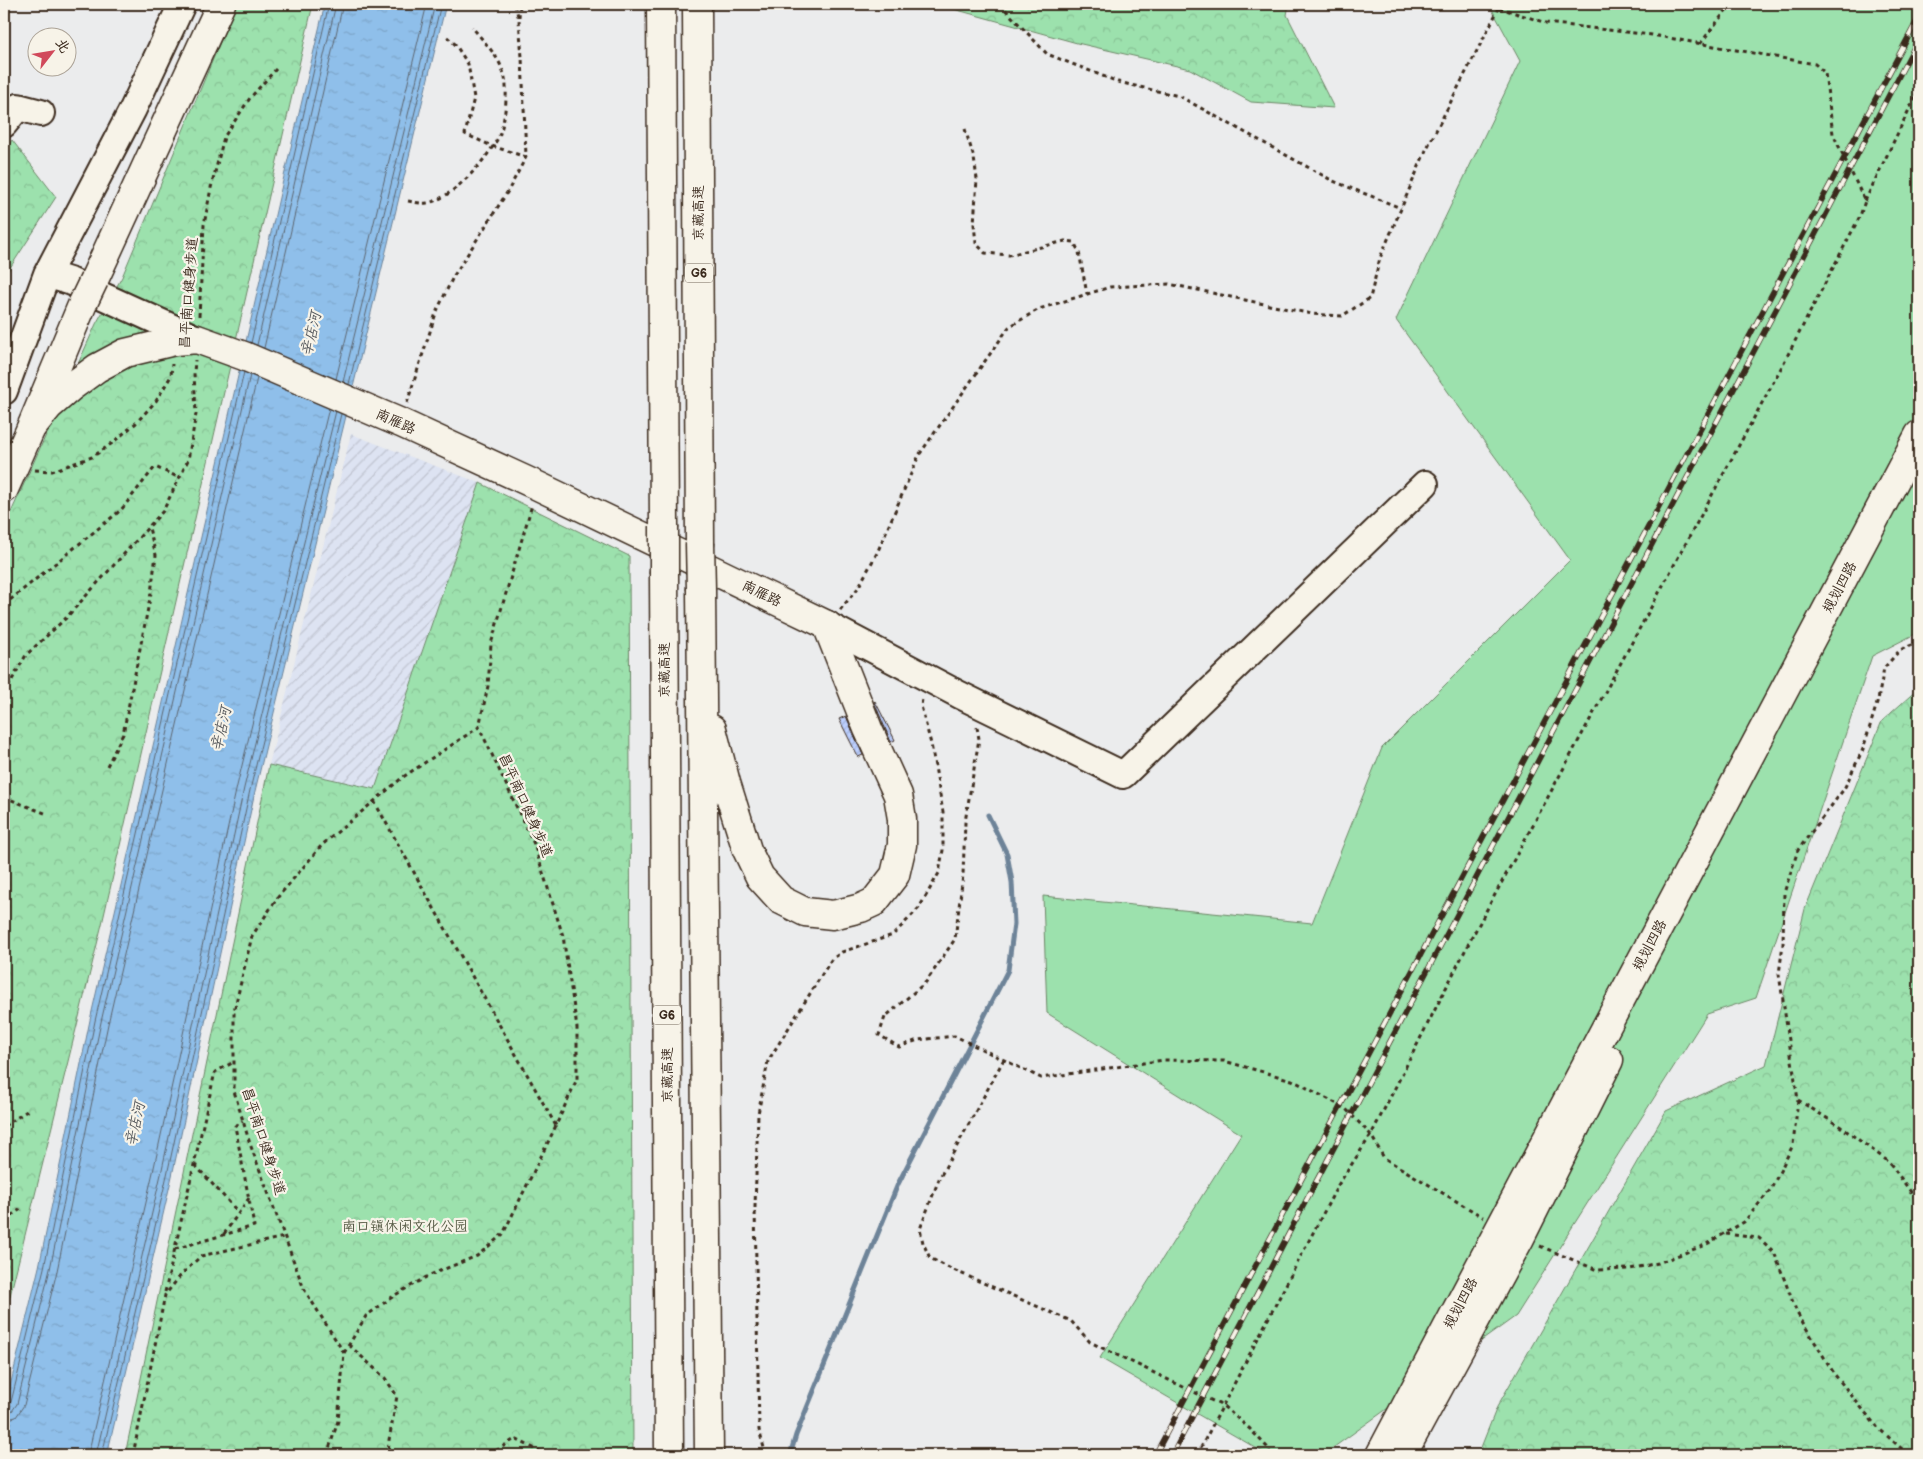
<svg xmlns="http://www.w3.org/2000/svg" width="1923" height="1459" font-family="'Balsamiq Sans','LXGW WenKai TC',sans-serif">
<defs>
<pattern id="industrial-furrows" width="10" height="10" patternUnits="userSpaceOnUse" patternTransform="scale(1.25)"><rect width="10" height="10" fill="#dde3f2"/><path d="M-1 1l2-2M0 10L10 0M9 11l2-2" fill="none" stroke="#bfc3cf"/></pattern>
<pattern id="forest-crowns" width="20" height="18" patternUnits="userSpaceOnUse" patternTransform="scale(1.25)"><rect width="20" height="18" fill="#9ce1ad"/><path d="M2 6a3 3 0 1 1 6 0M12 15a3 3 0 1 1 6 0" fill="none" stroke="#87c194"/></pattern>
<pattern id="water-ripples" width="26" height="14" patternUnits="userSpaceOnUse" patternTransform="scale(1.25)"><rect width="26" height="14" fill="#8fbfea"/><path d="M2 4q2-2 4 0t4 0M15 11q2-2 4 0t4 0" fill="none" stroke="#7ca4c8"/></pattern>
<pattern id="building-hatch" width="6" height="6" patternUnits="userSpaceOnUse" patternTransform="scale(1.25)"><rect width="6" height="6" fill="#bccfff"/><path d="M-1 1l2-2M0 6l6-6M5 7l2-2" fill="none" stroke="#a2b2da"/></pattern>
</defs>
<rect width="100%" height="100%" fill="#ebeced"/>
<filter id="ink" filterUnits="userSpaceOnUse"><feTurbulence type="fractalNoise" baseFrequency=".02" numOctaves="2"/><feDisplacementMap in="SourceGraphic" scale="10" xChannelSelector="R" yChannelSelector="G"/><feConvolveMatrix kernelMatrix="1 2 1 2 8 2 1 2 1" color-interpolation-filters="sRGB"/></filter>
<g filter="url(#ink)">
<!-- industrial -->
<path fill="url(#industrial-furrows)" d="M351,434L480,483L375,789L269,765Z"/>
<!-- grass -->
<path fill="#9ce1ad" stroke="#6c8666" d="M1489,4H1919V632L1872,656L1756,998L1707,1014L1516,1316L1323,1455H1268L1100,1358L1241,1134L1047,1013L1043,896L1312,923L1382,748L1570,560L1396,320L1520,61Z"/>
<!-- forest -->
<path fill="url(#forest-crowns)" stroke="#6c8666" d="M236,4H313L102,924L4,1320V528L96,324L122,277Z
M948,4H1289L1287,15L1334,108L1251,102L1190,69L1077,43L950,8Z
M12,140L56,197L4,277V151Z
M480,483L629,556L633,1455H125L269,765L375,789Z
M1919,688V1455H1478L1497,1407L1666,1111L1766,1065L1805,909L1882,721Z"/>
<!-- water -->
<path fill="url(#water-ripples)" stroke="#6d8398" d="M325,4H446L255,791L172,1176L107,1455H4V1411L39,1267L90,1020L281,189Z"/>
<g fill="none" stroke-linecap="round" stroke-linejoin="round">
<!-- shore -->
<path stroke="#5d6670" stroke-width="1" d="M251,343L329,4
M257,345L336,4
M264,348L343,4
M336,379L427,4
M343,382L435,4
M349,384L441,4
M4,1407L8,1406L11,1402L44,1268L95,1021L244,372
M4,1413L12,1411L17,1404L50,1269L101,1022L250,375
M4,1420L16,1417L24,1405L57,1271L108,1024L257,378
M88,1455L153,1172L237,786L329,408
M96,1455L161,1174L244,788L336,411
M102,1455L167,1175L250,790L341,414"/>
<!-- stream -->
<path stroke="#6d8398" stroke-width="5" d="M790,1455L796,1435L898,1184L1008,970L1014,924L1012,882L1007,854L988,815"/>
</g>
<!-- building -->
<path fill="url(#building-hatch)" stroke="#3b2a1e" d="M875,701L895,740L891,742L874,702Z
M846,716L863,755L858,757L839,719Z"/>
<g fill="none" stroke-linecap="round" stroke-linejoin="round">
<defs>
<path id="minor" d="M4,124L18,107L41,113
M47,274L72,282L197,339
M4,391L47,274L133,109L182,4
M827,625L960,695L1123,775L1425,484"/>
<path id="major" d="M4,489L31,428L49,406L71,387L97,368L125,353L175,341L197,339L244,356L401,423L538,486L827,625
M1380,1455L1919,435
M1402,1455L1520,1238L1609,1060"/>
<path id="highway" d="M661,4L664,526
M697,4L700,543
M94,280L221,4
M31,428L83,303
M664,574L669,1455
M701,590L709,1455
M712,729L726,783L747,850L760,877L781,900L805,912L833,915L861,908L874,902L895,875L902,845V819L898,795L868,729L827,625"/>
</defs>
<!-- minor casing -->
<use href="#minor" stroke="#3b2a1e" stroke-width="30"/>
<!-- major casing -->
<use href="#major" stroke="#3b2a1e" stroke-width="31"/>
<!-- highway casing -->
<use href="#highway" stroke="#3b2a1e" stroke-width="31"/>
<!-- path -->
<path stroke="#3b2a1e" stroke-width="3" stroke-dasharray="4 4" stroke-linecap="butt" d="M1000,4L1047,54L1118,82L1179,96L1333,181L1401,208
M519,17L520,4
M447,37L455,44L468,64L474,98L465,134L492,146L526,157
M1700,44L1731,4
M965,129L974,158L977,179L974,224L976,243L985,253L1009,255L1065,241L1074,242L1079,252L1087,294
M408,201C414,202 422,204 427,203C453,199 488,158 499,136C505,122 508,93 505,78C501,58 484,42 472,27
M1865,201L1919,89
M199,316L204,225L211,188L224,137L250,98L276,69
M407,403L436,313L453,277L508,191L526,157L522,57L519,20L515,4
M35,470L52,471L92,457L111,444L136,423L156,401L171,376L172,364
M4,605L121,510L155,467L180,478
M840,610L858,588L877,553L919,455L1009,327L1039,309L1110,287L1169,284L1312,314L1342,316L1370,298L1380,258L1426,150L1501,4
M4,694L26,655L65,619L163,511L188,460L196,414L194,373L195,360
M977,727L979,739L965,822L963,875L955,939L926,982L885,1017L879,1035L899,1047L918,1040L955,1036L1041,1078L1164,1060L1224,1061L1292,1080L1345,1108L1371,1135L1384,1158L1483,1217
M107,766L123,734L151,593L156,555L149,528
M4,797L47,814
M374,801L556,1126
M1004,1059L939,1179L920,1229L923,1243L930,1258L951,1269L1071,1321L1090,1342L1223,1406L1250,1429L1267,1447L1271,1455
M1798,1100L1841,1127L1889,1162L1919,1203
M4,1126L30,1109
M195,1165L239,1213
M4,1220L21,1209
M224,1234L249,1198
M1726,1234L1759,1238L1774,1252L1797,1313L1835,1375L1877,1427L1909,1455
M1540,1246L1597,1270L1630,1269L1658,1263L1705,1245L1744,1222L1771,1189L1793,1145L1798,1100L1779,974L1783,944L1784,893L1798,850L1844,789L1863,749L1878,700L1884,668L1900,650L1919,642
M175,1249L254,1226L235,1126L243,1121
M165,1292L215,1072L234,1062
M349,1345L385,1378L397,1396L389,1440L388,1455
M344,1353L304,1289L250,1144L234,1091V1011L252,936L278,897L322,845L403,777L479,727
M133,1455L165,1295L181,1275L201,1256L284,1237
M327,1455L338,1421L344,1353L366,1316L395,1295L430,1275L477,1256L503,1234L553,1132L577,1079V1028L563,936L534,844L479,727L488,686L491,644L532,505
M489,1455L515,1439L548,1455
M766,1455L759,1430L755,1207L758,1114L768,1061L831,960L842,952L893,935L919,908L939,873L943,850V812L931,744L921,706L922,699
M1197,1455L1338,1185L1371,1135L1472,937L1781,368L1860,216L1865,201L1833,134L1825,73L1815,64L1652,35L1546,23L1500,8L1505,4"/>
<!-- minor -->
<use href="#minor" stroke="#f7f3e8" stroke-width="26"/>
<!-- major -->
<use href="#major" stroke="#f7f3e8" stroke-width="28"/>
<!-- highway -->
<use href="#highway" stroke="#f7f3e8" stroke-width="28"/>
<defs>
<path id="rail" d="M1155,1455L1919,17
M1172,1455L1919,38"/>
</defs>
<!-- rail casing -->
<use href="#rail" stroke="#3b2a1e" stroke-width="5.5"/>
<!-- rail -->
<use href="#rail" stroke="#f7f3e8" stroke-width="4" stroke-dasharray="11" stroke-linecap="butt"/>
<defs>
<path id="highway-bridge" d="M83,303L94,280
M664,526V574
M700,543L701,590"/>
</defs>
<!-- highway-bridge casing -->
<use href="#highway-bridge" stroke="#3b2a1e" stroke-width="31" stroke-linecap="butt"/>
<!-- highway-bridge -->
<use href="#highway-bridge" stroke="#f7f3e8" stroke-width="28"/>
</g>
</g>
<g text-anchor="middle" stroke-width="4.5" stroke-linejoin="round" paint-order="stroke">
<!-- shield labels -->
<g fill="#f7f3e8" stroke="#73665b" stroke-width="1">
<rect x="685" y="263.5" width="28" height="19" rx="4"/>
<rect x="653" y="1005.5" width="28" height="19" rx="4"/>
</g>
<g font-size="12" font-weight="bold" fill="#3b2a1e">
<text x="699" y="277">G6</text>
<text x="667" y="1019">G6</text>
</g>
<!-- street labels -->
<g font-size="14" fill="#3b2a1e" stroke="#f7f3e8">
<text transform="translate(698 213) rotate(-90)" y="5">京藏高速</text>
<text transform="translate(188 293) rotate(-86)" y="5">昌平南口健身步道</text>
<text transform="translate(396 421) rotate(24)" y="5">南雁路</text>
<text transform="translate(1839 587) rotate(-62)" y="5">规划四路</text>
<text transform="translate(762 593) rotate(26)" y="5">南雁路</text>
<text transform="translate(664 670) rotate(-90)" y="5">京藏高速</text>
<text transform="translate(526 805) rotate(66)" y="5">昌平南口健身步道</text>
<text transform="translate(1649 945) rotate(-62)" y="5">规划四路</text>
<text transform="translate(667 1075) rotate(-90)" y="5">京藏高速</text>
<text transform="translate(264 1141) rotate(72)" y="5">昌平南口健身步道</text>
<text transform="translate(1460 1303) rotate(-62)" y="5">规划四路</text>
</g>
<!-- park labels -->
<g font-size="14" fill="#535842" stroke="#f7f3e8">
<text x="405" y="1231">南口镇休闲文化公园</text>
</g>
<!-- water labels -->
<g font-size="15" font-style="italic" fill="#54575b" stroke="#f7f3e8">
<text transform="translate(311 334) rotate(-77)" y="5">辛店河</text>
<text transform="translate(221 729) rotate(-77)" y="5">辛店河</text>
<text transform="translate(135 1124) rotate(-78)" y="5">辛店河</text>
</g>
</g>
<!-- margin -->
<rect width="1923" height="1459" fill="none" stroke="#f7f3e8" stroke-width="20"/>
<rect x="10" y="10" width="1903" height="1439" fill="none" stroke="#3b2a1e" stroke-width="2" filter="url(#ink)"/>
<!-- north arrow -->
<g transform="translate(52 52) rotate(59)"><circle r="24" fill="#f7f3e8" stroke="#aca397"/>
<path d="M0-4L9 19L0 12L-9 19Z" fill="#d1495b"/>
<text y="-8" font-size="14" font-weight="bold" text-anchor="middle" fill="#3b2a1e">北</text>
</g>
</svg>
